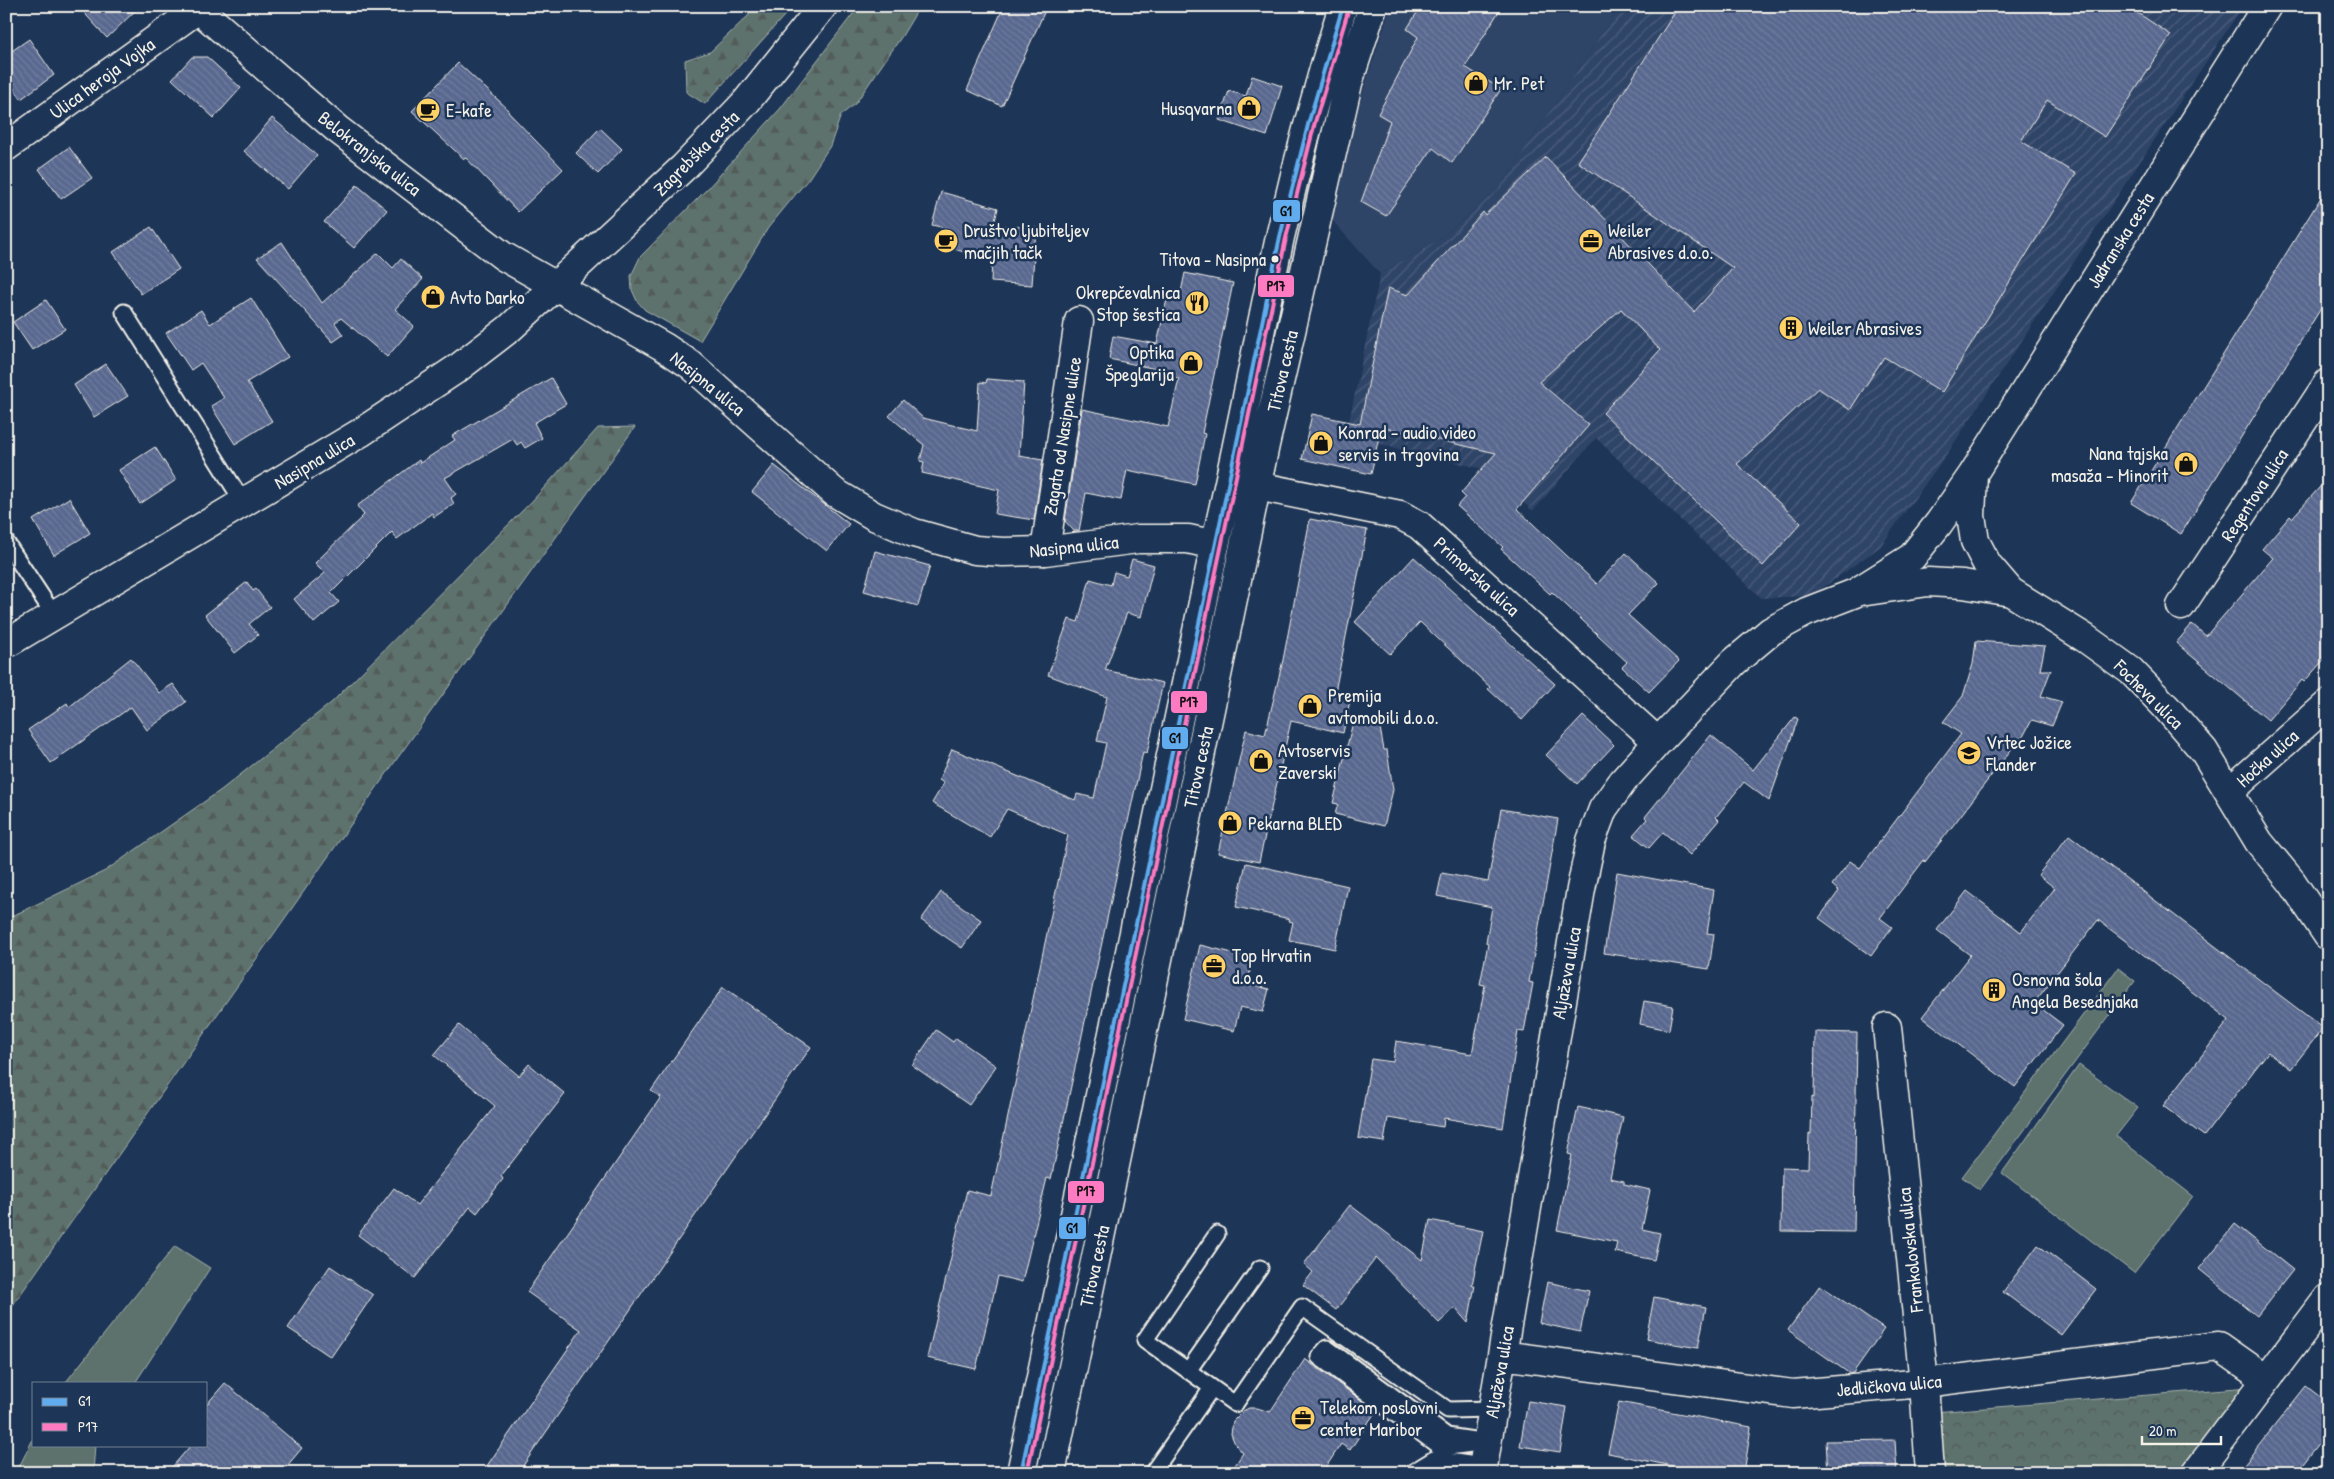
<svg xmlns="http://www.w3.org/2000/svg" width="2334" height="1479" font-family="'Patrick Hand',sans-serif">
<defs>
<pattern id="industrial-furrows" width="10" height="10" patternUnits="userSpaceOnUse" patternTransform="scale(1.25)"><rect width="10" height="10" fill="#2f4468"/><path d="M-1 1l2-2M0 10L10 0M9 11l2-2" fill="none" stroke="#4e5f7e"/></pattern>
<pattern id="forest-firs" width="22" height="20" patternUnits="userSpaceOnUse" patternTransform="scale(1.25)"><rect width="22" height="20" fill="#5d726d"/><path d="M5 1l3.5 6h-7zM16 11l3.5 6h-7z" fill="#525b58"/></pattern>
<pattern id="park-crowns" width="20" height="18" patternUnits="userSpaceOnUse" patternTransform="scale(1.25)"><rect width="20" height="18" fill="#5d726d"/><path d="M2 6a3 3 0 1 1 6 0M12 15a3 3 0 1 1 6 0" fill="none" stroke="#525b58"/></pattern>
<pattern id="building-back-hatch" width="6" height="6" patternUnits="userSpaceOnUse" patternTransform="scale(1.25)"><rect width="6" height="6" fill="#58678f"/><path d="M-1 5l2 2M0 0l6 6M5-1l2 2" fill="none" stroke="#717d9f"/></pattern>
</defs>
<rect width="100%" height="100%" fill="#1d3557"/>
<filter id="ink" filterUnits="userSpaceOnUse"><feTurbulence type="fractalNoise" baseFrequency=".02" numOctaves="2"/><feDisplacementMap in="SourceGraphic" scale="10" xChannelSelector="R" yChannelSelector="G"/><feConvolveMatrix kernelMatrix="1 2 1 2 8 2 1 2 1" color-interpolation-filters="sRGB"/></filter>
<g filter="url(#ink)">
<!-- built -->
<path fill="#2f4468" d="M1391,6H1620L1498,190L1441,238L1380,274L1330,218L1364,88Z"/>
<!-- industrial -->
<path fill="url(#industrial-furrows)" d="M1620,6H2243L1951,448L1880,547L1811,596L1761,598L1596,438L1533,511L1483,469L1346,436L1380,274L1441,238L1498,190Z"/>
<!-- grass -->
<path fill="#5d726d" stroke="#a8b2aa" d="M2118,968L2135,981L1980,1190L1962,1177Z
M2079,1065L2138,1108L2116,1136L2193,1196L2134,1273L2002,1173Z
M175,1246L210,1268L135,1383H65Z
M34,1437V1445H95L93,1473H16Z"/>
<!-- forest -->
<path fill="url(#forest-firs)" stroke="#a8b2aa" d="M751,6H793L705,104L686,92L685,60L710,52L749,15Z
M859,6H920L902,36L855,104L841,115L830,146L809,178L768,228L700,341L645,310L637,301L632,290L631,276L640,257L707,189L780,109Z
M635,427L399,756L6,1315V919L105,871L221,790L331,703L533,500L598,428Z"/>
<!-- park -->
<path fill="url(#park-crowns)" stroke="#a8b2aa" d="M2250,1387L2182,1473H1940L1934,1412Z"/>
<!-- building -->
<path fill="url(#building-back-hatch)" stroke="#f4f1e8" d="M78,6H140L107,38Z
M1004,6H1047L1002,106L967,90Z
M1421,6H1502L1465,67L1501,89L1452,163L1433,148L1386,216L1361,202L1390,121L1378,114L1418,37L1407,29Z
M1679,6H2127L2171,35L2105,137L2047,100L2021,141L2076,174L1942,392L1884,357L1850,410L1818,388L1737,464L1801,523L1763,566L1603,413L1660,350L1621,309L1539,382L1589,425L1517,509L1597,584L1626,553L1659,583L1628,615L1679,661L1649,692L1622,667L1627,662L1552,592L1550,594L1501,549L1503,547L1457,506L1465,497L1461,493L1496,453L1381,427L1371,474L1302,459L1312,414L1360,424L1388,288L1408,295L1483,212L1485,215L1546,157L1694,312L1733,268L1578,162Z
M29,39L54,75L21,99L6,77V55Z
M192,57H207L241,88L214,118L172,79Z
M458,63L509,110L508,112L563,169L518,212L466,158L464,159L412,111Z
M1252,76L1282,86L1267,136L1219,120L1229,91L1246,96Z
M272,118L317,155L288,189L244,151Z
M600,128L622,149L598,174L576,153Z
M69,147L92,178L61,199L39,169Z
M357,185L387,210L354,248L324,222Z
M2328,186V297L2181,534L2131,503Z
M941,192L998,208L994,225L1036,228L1032,285L991,282L992,260L940,245L945,228L932,225Z
M151,227L179,269L141,294L113,252Z
M282,242L322,303L378,253L393,268L401,259L423,279L395,309L414,326L387,357L341,318L335,323L343,335L333,342L257,258Z
M1185,273L1233,283L1202,433L1205,434L1195,484L1127,470L1121,500L1086,493L1079,531H1074L1065,521L1082,409L1168,427L1179,379L1174,377L1175,373L1109,359L1113,336L1157,344L1169,290L1181,292Z
M251,298L288,357L247,382L272,421L235,444L211,406L224,398L201,363L191,370L166,333L201,310L210,324Z
M46,300L65,329L32,350L13,322Z
M106,364L128,396L94,417L74,385Z
M551,378L566,404L534,423L542,438L525,448L521,442L517,445L513,439L445,478L456,494L451,498L454,504L434,517L432,513L397,539L392,532L331,593L339,602L314,623L294,599L325,573L315,563L364,515L357,506L419,460L420,463L455,440L452,436Z
M987,379L1024,382L1019,456L1043,460L1034,520L995,514L999,490L922,473L924,462L920,461L924,445L889,416L903,400L923,418L977,431L980,382L986,383Z
M155,447L176,480L140,504L119,470Z
M774,465L849,524L827,551L752,492Z
M2328,478V655L2304,682L2302,680L2268,720L2176,643L2192,624L2206,636L2273,558L2262,549L2290,516L2292,518Z
M69,498L90,533L54,555L33,520Z
M1310,519L1367,530L1335,692L1351,696L1343,733L1291,721L1259,862L1218,853L1246,730L1265,735L1283,660Z
M875,551L930,566L918,606L864,591Z
M1414,557L1555,684L1522,720L1488,689L1490,687L1420,622L1390,654L1355,622Z
M1132,559L1154,565L1141,617L1127,613L1105,670L1163,683L1147,753L1143,752L1051,1179L1047,1178L1022,1282L998,1276L976,1369L927,1358L967,1190L991,1196L1068,835L1007,809L990,837L932,803L944,783L939,780L952,749L1075,800L1077,794L1094,798L1106,743L1097,741L1107,697L1048,675L1069,619L1078,622L1090,579L1111,585L1114,572L1127,576Z
M247,582L253,591L256,589L270,607L249,624L258,635L235,653L205,615Z
M1976,641L2045,646L2040,670H2051L2041,696L2062,702L2052,726L2032,720L2019,744L2017,742L1925,862L1924,860L1880,918L1892,927L1871,956L1819,918L1839,891L1832,885L1850,861L1860,868L1961,734L1943,722L1963,696L1973,664Z
M131,658L159,693L173,684L186,702L147,730L131,707L51,763L28,730L67,703L69,707Z
M1583,716L1614,745L1577,784L1546,755Z
M1795,717L1798,719L1769,801L1744,782L1716,817L1719,820L1690,855L1663,832L1649,848L1633,835L1647,819L1645,817L1711,735L1753,770Z
M1353,722L1380,728L1384,750H1387L1393,790L1384,826L1335,814L1338,804L1333,803Z
M1501,809L1558,819L1529,982L1533,983L1524,1032L1518,1031L1503,1128L1444,1118L1443,1127L1388,1118L1384,1142L1358,1138L1371,1059L1393,1062L1396,1041L1472,1054L1485,985L1480,984L1488,944L1486,943L1492,907L1437,896L1442,873L1488,882Z
M2069,835L2323,1028L2291,1069L2268,1052L2204,1136L2163,1106L2229,1020L2098,920L2034,1003L2063,1025L2015,1087L1922,1017L1970,955L1937,930L1967,891L2021,932L2055,888L2038,875Z
M1246,863L1348,886L1335,949L1289,940L1293,922L1289,921L1290,919L1236,907Z
M1617,872L1714,890L1707,933L1714,934L1709,969L1604,953Z
M941,892L981,920L962,948L921,920Z
M1200,945L1253,958L1247,984L1269,989L1263,1012L1240,1007L1234,1031L1183,1019Z
M723,987L811,1047L518,1473H482L581,1330L527,1292L661,1097L651,1091Z
M1644,1001L1673,1006L1669,1030L1640,1024Z
M459,1025L519,1076L529,1064L565,1094L501,1176L503,1179L477,1213L470,1207L415,1278L358,1235L394,1188L417,1205L495,1106L434,1055Z
M936,1030L953,1042L956,1038L996,1066L969,1105L912,1065Z
M1815,1032L1857,1033L1854,1232L1781,1231L1782,1167L1808,1168L1809,1133L1811,1134L1812,1097L1814,1098Z
M1578,1107L1623,1117L1610,1178L1624,1181V1184L1650,1190L1642,1229L1660,1233L1654,1260L1615,1252L1617,1242L1557,1230L1572,1155L1568,1154Z
M1350,1205L1422,1260L1430,1220L1483,1231L1472,1285H1475L1468,1323L1455,1308L1439,1323L1376,1258L1336,1310L1303,1285L1313,1272L1304,1264Z
M2235,1224L2293,1270L2257,1316L2199,1269Z
M2038,1245L2096,1289L2061,1335L2003,1292Z
M330,1266L373,1295L331,1357L288,1328Z
M1547,1282L1589,1291L1580,1332L1539,1323Z
M1820,1285L1884,1329L1853,1373L1850,1374L1788,1330Z
M1654,1297L1706,1307L1698,1348L1646,1339Z
M1305,1359L1376,1411L1350,1450L1341,1444L1322,1473H1230L1243,1453L1235,1444L1231,1434L1233,1421L1243,1411L1249,1408H1257L1270,1412Z
M225,1383L302,1448L281,1473H167L191,1445H206V1405Z
M2306,1386L2328,1403V1432L2296,1473H2237Z
M1528,1401L1567,1407L1560,1452L1520,1446Z
M1619,1402L1751,1427L1744,1473H1686L1687,1469L1608,1453Z
M1895,1440L1897,1473H1828L1826,1441Z"/>
<g fill="none" stroke-linecap="round" stroke-linejoin="round">
<defs>
<path id="service" d="M124,312L243,502
M6,542L54,615
M1217,1234L1145,1340L1235,1404L1302,1307L1448,1410L1493,1409
M1327,1348L1447,1436L1487,1442L1441,1448L1319,1357Z
M1188,1371L1260,1268
M1152,1473L1212,1388
M1411,1473L1434,1459L1483,1466"/>
<path id="minor" d="M195,6L337,129L503,256L556,286
M6,147L198,9
M1973,474L1971,516L1975,541L1987,564L2011,592L2085,638L2131,671L2166,707L2204,751L2259,842L2292,882L2328,936
M1257,486L1400,515L1419,525L1658,742
M1045,551L1079,321
M1867,591L1928,582L1963,584L2011,592
M2181,606L2328,383
M2229,792L2328,704
M1887,1027L1924,1383L1930,1473
M1502,1355L1793,1394L1924,1383L2219,1346L2266,1379
M1482,1473L1581,889L1591,841L1603,809L1623,781L1658,742L1734,662L1771,631L1806,612L1855,593L1912,557L1939,523L1973,474L2267,6
M2196,1473L2328,1298"/>
<path id="tertiary" d="M556,286L664,347L691,365L834,492L874,516L914,533L975,550L1003,552L1045,551L1138,539H1188L1215,545
M6,644L360,433L458,368L510,328L684,167L746,102L823,6"/>
<path id="secondary" d="M1021,1473L1215,545C1239,443 1258,339 1280,237C1298,159 1319,82 1343,6
M1051,1473L1265,445L1348,83L1373,6"/>
</defs>
<!-- service casing -->
<use href="#service" stroke="#f4f1e8" stroke-width="19"/>
<!-- minor casing -->
<use href="#minor" stroke="#f4f1e8" stroke-width="31"/>
<!-- tertiary casing -->
<use href="#tertiary" stroke="#f4f1e8" stroke-width="31"/>
<!-- secondary casing -->
<use href="#secondary" stroke="#f4f1e8" stroke-width="31"/>
<!-- service -->
<use href="#service" stroke="#1d3557" stroke-width="15"/>
<!-- minor -->
<use href="#minor" stroke="#1d3557" stroke-width="28"/>
<!-- tertiary -->
<use href="#tertiary" stroke="#1d3557" stroke-width="28"/>
<!-- secondary -->
<use href="#secondary" stroke="#1d3557" stroke-width="28"/>
<defs>
<path id="bus-1" d="M1021,1473L1280,237L1309,121L1343,6"/>
<path id="bus-2" d="M1027,1473L1286,238L1315,122L1349,8"/>
</defs>
<!-- bus-1 casing -->
<use href="#bus-1" stroke="#1d3557" stroke-width="8"/>
<!-- bus-2 casing -->
<use href="#bus-2" stroke="#1d3557" stroke-width="8"/>
<!-- bus-1 -->
<use href="#bus-1" stroke="#60acee" stroke-width="4"/>
<!-- bus-2 -->
<use href="#bus-2" stroke="#fe7ac1" stroke-width="4"/>
</g>
</g>
<!-- icons -->
<defs>
<symbol id="shop-disc" viewBox="-11 -11 22 22"><circle r="9.5" fill="#ffd166" stroke="#1d3557"/><path d="M-5-2.5h2.3a2.7 3.5 0 0 1 5.4 0H5L5.5 6h-11ZM-1.5-2.5h3a1.5 2.3 0 0 0-3 0Z" fill="#111"/></symbol>
<symbol id="cafe-disc" viewBox="-11 -11 22 22"><circle r="9.5" fill="#ffd166" stroke="#1d3557"/><path d="M-5.5-4.5H6V0H3Q3 3.5 0 3.5H-2.5Q-5.5 3.5-5.5 0ZM3-3.2v2h1.7v-2ZM-6 4.5H4V6H-6Z" fill="#111"/></symbol>
<symbol id="office-disc" viewBox="-11 -11 22 22"><circle r="9.5" fill="#ffd166" stroke="#1d3557"/><path d="M-6-3h4V-5.5h4V-3h4V5H-6ZM-1-4.5V-3h2v-1.5ZM-6 0V1H6V0Z" fill="#111"/></symbol>
<symbol id="restaurant-disc" viewBox="-11 -11 22 22"><circle r="9.5" fill="#ffd166" stroke="#1d3557"/><path d="M-5-6h1v4h1v-4h1v4h1v-4h1v5L-1.5 .5V6h-2V.5L-5-1ZM5-6V6H3V1.5H1.5Q1.5-4 5-6Z" fill="#111"/></symbol>
<symbol id="building-disc" viewBox="-11 -11 22 22"><circle r="9.5" fill="#ffd166" stroke="#1d3557"/><path d="M-4-6H4V6H1V3H-1V6H-4ZM-2.5-4.3h1.7v1.8h-1.7ZM.8-4.3h1.7v1.8H.8ZM-2.5-1h1.7V.8h-1.7ZM.8-1h1.7V.8H.8Z" fill="#111"/></symbol>
<symbol id="school-disc" viewBox="-11 -11 22 22"><circle r="9.5" fill="#ffd166" stroke="#1d3557"/><path d="M0-5L7-2L0 1L-7-2ZM-4 1L0 2.5L4 1V4Q0 6-4 4Z" fill="#111"/></symbol>
</defs>
<g fill-rule="evenodd">
<use href="#shop-disc" x="1462" y="69" width="28" height="28"/>
<use href="#shop-disc" x="1235" y="94" width="28" height="28"/>
<use href="#cafe-disc" x="414" y="96" width="28" height="28"/>
<use href="#cafe-disc" x="932" y="227" width="28" height="28"/>
<use href="#office-disc" x="1577" y="227" width="28" height="28"/>
<use href="#shop-disc" x="419" y="283" width="28" height="28"/>
<use href="#restaurant-disc" x="1183" y="289" width="28" height="28"/>
<use href="#building-disc" x="1777" y="314" width="28" height="28"/>
<use href="#shop-disc" x="1177" y="349" width="28" height="28"/>
<use href="#shop-disc" x="1307" y="429" width="28" height="28"/>
<use href="#shop-disc" x="2172" y="450" width="28" height="28"/>
<use href="#shop-disc" x="1296" y="692" width="28" height="28"/>
<use href="#school-disc" x="1955" y="739" width="28" height="28"/>
<use href="#shop-disc" x="1247" y="747" width="28" height="28"/>
<use href="#shop-disc" x="1216" y="809" width="28" height="28"/>
<use href="#office-disc" x="1200" y="952" width="28" height="28"/>
<use href="#building-disc" x="1980" y="976" width="28" height="28"/>
<use href="#office-disc" x="1289" y="1404" width="28" height="28"/>
</g>
<!-- markers -->
<circle fill="#f4f1e8" stroke="#1d3557" stroke-width="2" cx="1275" cy="259" r="4.5"/>
<g text-anchor="middle" stroke-width="5" stroke-linejoin="round" paint-order="stroke">
<!-- bus labels -->
<g font-size="18" fill="#f4f1e8" stroke="#1d3557" text-anchor="end">
<text x="1266" y="266">Titova - Nasipna</text>
</g>
<!-- street labels -->
<g font-size="19" fill="#f4f1e8" stroke="#1d3557">
<text transform="translate(102 78) rotate(-36)" y="7">Ulica heroja Vojka</text>
<text transform="translate(370 153) rotate(38)" y="7">Belokranjska ulica</text>
<text transform="translate(696 153) rotate(-45)" y="7">Zagrebška cesta</text>
<text transform="translate(2120 240) rotate(-58)" y="7">Jadranska cesta</text>
<text transform="translate(1282 371) rotate(-77)" y="7">Titova cesta</text>
<text transform="translate(708 383) rotate(39)" y="7">Nasipna ulica</text>
<text transform="translate(1062 436) rotate(-81)" y="7">Zagata od Nasipne ulice</text>
<text transform="translate(314 461) rotate(-31)" y="7">Nasipna ulica</text>
<text transform="translate(2254 495) rotate(-57)" y="7">Regentova ulica</text>
<text transform="translate(1074 546) rotate(-6)" y="7">Nasipna ulica</text>
<text transform="translate(1477 576) rotate(42)" y="7">Primorska ulica</text>
<text transform="translate(2149 694) rotate(45)" y="7">Focheva ulica</text>
<text transform="translate(2267 758) rotate(-42)" y="7">Hočka ulica</text>
<text transform="translate(1198 767) rotate(-78)" y="7">Titova cesta</text>
<text transform="translate(1566 973) rotate(-80)" y="7">Aljaževa ulica</text>
<text transform="translate(1910 1250) rotate(-96)" y="7">Frankolovska ulica</text>
<text transform="translate(1094 1266) rotate(-78)" y="7">Titova cesta</text>
<text transform="translate(1499 1372) rotate(-80)" y="7">Aljaževa ulica</text>
<text transform="translate(1889 1385) rotate(-5)" y="7">Jedličkova ulica</text>
</g>
<!-- poi labels -->
<g font-size="19" fill="#f4f1e8" stroke="#1d3557" text-anchor="start">
<text x="1494" y="90">Mr. Pet</text>
<text x="1232" y="115" text-anchor="end">Husqvarna</text>
<text x="446" y="117">E-kafe</text>
<text x="964" y="237">Društvo ljubiteljev<tspan x="964" dy="22">mačjih tačk</tspan></text>
<text x="1608" y="237">Weiler<tspan x="1608" dy="22">Abrasives d.o.o.</tspan></text>
<text x="1180" y="299" text-anchor="end">Okrepčevalnica<tspan x="1180" dy="22">Stop šestica</tspan></text>
<text x="450" y="304">Avto Darko</text>
<text x="1808" y="335">Weiler Abrasives</text>
<text x="1174" y="359" text-anchor="end">Optika<tspan x="1174" dy="22">Špeglarija</tspan></text>
<text x="1338" y="439">Konrad - audio video<tspan x="1338" dy="22">servis in trgovina</tspan></text>
<text x="2168" y="460" text-anchor="end">Nana tajska<tspan x="2168" dy="22">masaža - Minorit</tspan></text>
<text x="1328" y="702">Premija<tspan x="1328" dy="22">avtomobili d.o.o.</tspan></text>
<text x="1986" y="749">Vrtec Jožice<tspan x="1986" dy="22">Flander</tspan></text>
<text x="1278" y="757">Avtoservis<tspan x="1278" dy="22">Zaverski</tspan></text>
<text x="1248" y="830">Pekarna BLED</text>
<text x="1232" y="962">Top Hrvatin<tspan x="1232" dy="22">d.o.o.</tspan></text>
<text x="2012" y="986">Osnovna šola<tspan x="2012" dy="22">Angela Besednjaka</tspan></text>
<text x="1320" y="1414">Telekom poslovni<tspan x="1320" dy="22">center Maribor</tspan></text>
</g>
</g>
<g stroke="#1d3557" stroke-width="2">
<rect x="1272" y="199" width="29" height="24" rx="5" fill="#60acee"/>
<rect x="1257" y="274" width="38" height="24" rx="5" fill="#fe7ac1"/>
<rect x="1170" y="690" width="38" height="24" rx="5" fill="#fe7ac1"/>
<rect x="1161" y="726" width="28" height="24" rx="5" fill="#60acee"/>
<rect x="1067" y="1180" width="38" height="24" rx="5" fill="#fe7ac1"/>
<rect x="1058" y="1216" width="29" height="24" rx="5" fill="#60acee"/>
</g>
<g font-size="14" text-anchor="middle" font-weight="bold" fill="#111">
<text x="1286" y="216">G1</text>
<text x="1276" y="291">P17</text>
<text x="1189" y="707">P17</text>
<text x="1175" y="743">G1</text>
<text x="1086" y="1196">P17</text>
<text x="1072" y="1233">G1</text>
</g>
<!-- margin -->
<rect width="2334" height="1479" fill="none" stroke="#1d3557" stroke-width="25"/>
<rect x="12" y="12" width="2309" height="1454" fill="none" stroke="#f4f1e8" stroke-width="2" filter="url(#ink)"/>
<!-- legend -->
<rect x="32" y="1382" width="175" height="65" fill="#1d3557" stroke="#738091"/>
<rect x="42" y="1398" width="25" height="8" fill="#60acee" stroke="#738091"/>
<text x="78" y="1406" font-size="15" fill="#f4f1e8">G1</text>
<rect x="42" y="1423" width="25" height="8" fill="#fe7ac1" stroke="#738091"/>
<text x="78" y="1432" font-size="15" fill="#f4f1e8">P17</text>
<!-- scale -->
<path d="M2142 1436v8h79v-8" fill="none" stroke="#f4f1e8" stroke-width="2.5"/>
<text x="2149" y="1436" font-size="15" fill="#f4f1e8" stroke="#1d3557" stroke-width="4" paint-order="stroke">20 m</text>
</svg>
